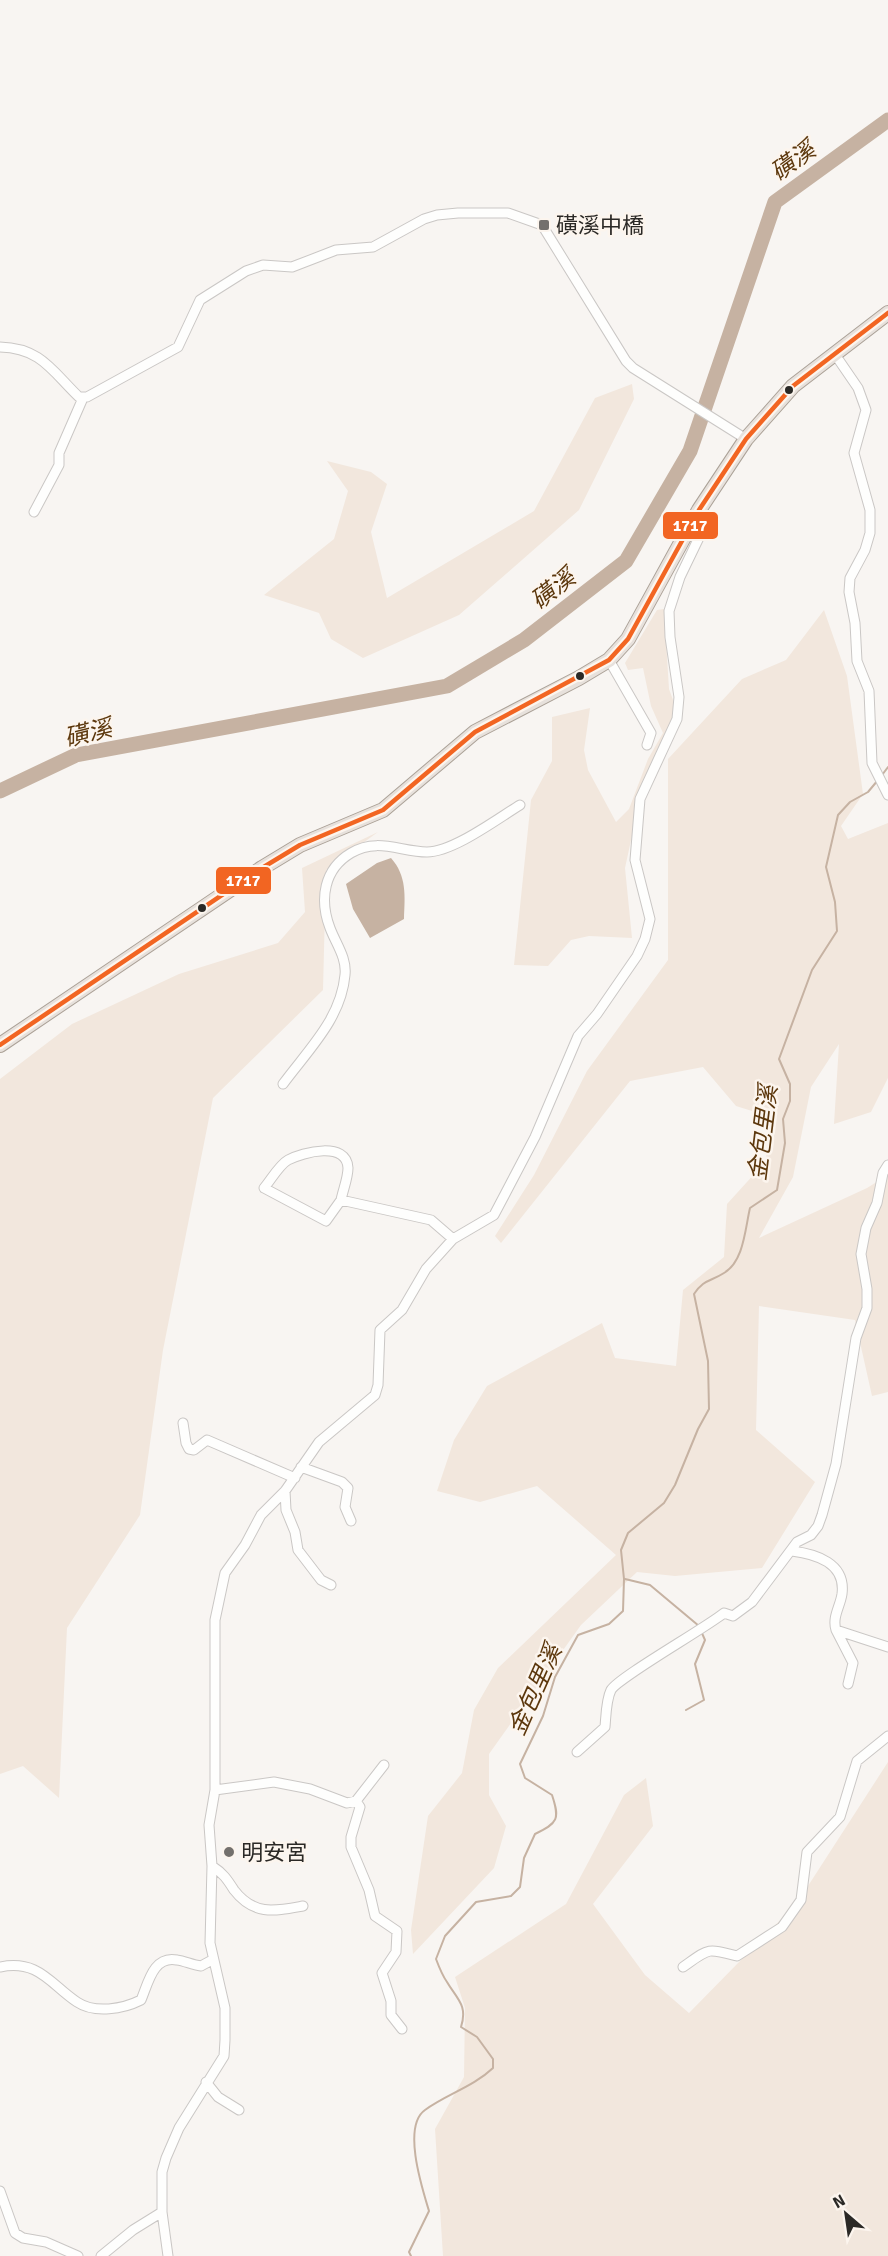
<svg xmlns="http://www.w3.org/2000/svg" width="888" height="2256" font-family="Signika,'Noto Sans TC',sans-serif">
<rect width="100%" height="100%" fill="#f8f5f2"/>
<!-- green -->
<path fill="#f2e7dd" d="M632,384L634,399L579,510L459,615L363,658L331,639L319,613L264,595L334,539L348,491L327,461L371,472L387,484L371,532L387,598L534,511L595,398Z
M664,609L669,689L676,708L636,817L625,868L632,938L589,936L571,940L548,966L514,965L531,800L552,761V717L590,708L584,750L588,770L616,822L629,809L648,759L663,733L651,706L643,668L628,670L625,663L657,610Z
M824,610L847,676L863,794L841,826L848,839L888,823V1078L871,1112L834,1124L839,1044L811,1087L793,1177L759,1238L867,1188L888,1175V1392L872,1396L855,1320L759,1306L756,1430L815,1482L762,1568L675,1576L637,1572L581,1625L489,1754V1795L506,1826L494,1868L413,1954L411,1930L428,1816L462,1773L474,1710L498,1668L616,1555L537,1486L480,1502L437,1491L454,1440L487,1386L602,1323L615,1358L676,1366L683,1290L724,1257L727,1204L766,1161L768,1116L736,1106L703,1067L630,1081L501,1243L495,1236L534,1175L587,1071L668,960V759L742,679L786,660Z
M378,832L326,870L323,990L213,1098L163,1350L140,1515L67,1628L59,1798L23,1766L0,1774V1079L72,1024L179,974L278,943L305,912L302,868Z
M888,1762V2256H443L435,2129L464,2077L465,2008L455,1977L566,1904L624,1795L646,1778L653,1826L593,1904L645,1975L689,2013L797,1903Z"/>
<!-- water -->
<path fill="#c6b2a2" d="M391,858C407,876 405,896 404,919L370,938L353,909L346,884L377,863Z"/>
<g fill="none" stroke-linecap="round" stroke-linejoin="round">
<!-- stream -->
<path stroke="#c6b2a2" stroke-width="2" d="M882,775L888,767
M625,1579L650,1585L699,1626
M686,1710L704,1700L695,1664L705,1640L701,1631
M411,2256L409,2252L429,2211C422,2188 402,2126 425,2110C447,2094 473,2087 493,2068V2059L477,2037L461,2027C468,2005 457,1999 447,1982C442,1975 439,1967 436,1959L445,1936L476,1902L511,1896L520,1887L524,1858L535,1834C558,1823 560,1819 552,1795L525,1778L520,1764L543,1716L555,1677L578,1635L609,1624L623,1611L624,1579L621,1550L628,1533L664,1503L675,1485L698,1429L709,1409L708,1361L694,1294C704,1279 710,1282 724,1273C744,1261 745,1229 750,1208L777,1190L785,1143L783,1119L790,1101V1084L779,1059L812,970L837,931L835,902L826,867L838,815L850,802L868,792L878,780"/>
<!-- river -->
<path stroke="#c6b2a2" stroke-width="15" d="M0,791L76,755L447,686L524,640L626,561L690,451L775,202L888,120"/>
<defs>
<path id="minor" d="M0,347C41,348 52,371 79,397H87L178,347L200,300L246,271L263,265L292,267L336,250L373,247L424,219L437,215L458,213H508L542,225L626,361L633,368L746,439
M834,353L858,388L866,410L854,453L870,510V533L865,550L850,578L849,592L855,623L857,661L869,691L872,763L888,795
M34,512L59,465V453L83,398
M609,660L651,733L647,745
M283,1084C308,1050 341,1019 345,975C347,958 336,944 330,928C319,899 324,869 351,853C377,837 401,852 427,852C453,852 497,819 520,805
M341,1200C343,1190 348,1178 348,1168C347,1141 303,1152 288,1160C279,1165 271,1180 264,1188L326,1221L341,1200L431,1220L453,1239
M183,1423L186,1443L189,1449L194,1450L207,1440L295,1478
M301,1467L342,1482L348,1488L345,1507L351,1521
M285,1491L286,1510L295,1532L298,1550L321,1580L331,1585
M792,1551C816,1554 846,1563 842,1594C840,1607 832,1617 836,1630L888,1647
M836,1630L853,1663L848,1684
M577,1752L605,1727C606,1716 606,1700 611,1690C619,1677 704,1629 724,1613L733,1616L752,1602L797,1542L811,1535L818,1526L822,1515L836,1464L856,1338L867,1308V1289L861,1254L866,1228L877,1203L883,1173L888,1165
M215,1790L274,1782L310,1789L347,1803L356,1801L360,1807L351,1837V1847L369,1890L375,1916L397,1931L396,1952L382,1973L391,2001V2015L402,2029
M356,1801L384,1765
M212,1866C223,1873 227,1879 234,1890C254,1916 275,1911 303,1906
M0,1967C39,1959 51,1985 77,2002C95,2014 123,2009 141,2000C148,1984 153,1955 177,1960C185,1961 192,1965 201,1966L212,1960
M683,1967C710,1948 706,1948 737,1956L782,1927L801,1900L807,1852L840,1817L857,1761L888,1736
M206,2082L218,2097L239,2110
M0,2191L15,2233L23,2238L46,2242L78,2256
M101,2256L133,2230L162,2212
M168,2256L162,2212V2172L166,2158L179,2128L224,2056L225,2040V2008L210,1943L212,1866L209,1825L215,1790V1620L225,1573L245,1545L261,1515L285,1491L319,1442L375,1395L378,1385L380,1330L402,1310L426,1269L453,1239L494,1215L535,1137L578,1036L597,1014L637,956L645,939L650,919L635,860L640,799L677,719L679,697L670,637L669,611L680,577L707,521L699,510"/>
<path id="primary" d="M0,1045L262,868L300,845L383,810L475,732L579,678L609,660L628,639L699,510L746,439L793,386L888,313"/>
</defs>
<!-- minor casing -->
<use href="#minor" stroke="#cac7c5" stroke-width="11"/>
<!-- primary casing -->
<use href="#primary" stroke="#aba197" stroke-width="16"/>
<!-- minor -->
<use href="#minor" stroke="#fefefd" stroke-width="9"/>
<!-- primary -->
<use href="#primary" stroke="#e7e1dc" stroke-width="14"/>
<defs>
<path id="bus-1" d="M0,1045L262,868L300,845L383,810L475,732L609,660L628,639L699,510L746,439L793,386L888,313"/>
</defs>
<!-- bus-1 casing -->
<use href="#bus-1" stroke="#fcf5ee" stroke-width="9"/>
<!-- bus-1 -->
<use href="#bus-1" stroke="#f26522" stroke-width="4.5"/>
</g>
<!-- markers -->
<g fill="#73706d" stroke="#fcf5ee" stroke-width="2">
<rect x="538" y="219" width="12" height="12" rx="3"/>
<circle cx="229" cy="1852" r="6"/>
</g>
<g fill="#2b2926" stroke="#fcf5ee" stroke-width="2">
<circle cx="789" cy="390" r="5"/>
<circle cx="580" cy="676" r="5"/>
<circle cx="202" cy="908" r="5"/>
</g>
<g text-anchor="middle" stroke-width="5" stroke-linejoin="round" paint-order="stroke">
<!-- poi labels -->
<g font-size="22" fill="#2b2926" stroke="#fcf5ee" text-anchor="start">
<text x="556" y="233">磺溪中橋</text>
<text x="241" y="1860">明安宮</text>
</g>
<!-- water labels -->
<g font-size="24" font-style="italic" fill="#5c370c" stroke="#fcf5ee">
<text transform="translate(793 161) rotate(-36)" y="8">磺溪</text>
<text transform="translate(553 589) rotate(-38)" y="8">磺溪</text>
<text transform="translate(88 733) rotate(-14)" y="8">磺溪</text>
<text transform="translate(763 1133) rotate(-83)" y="8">金包里溪</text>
<text transform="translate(535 1690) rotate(-66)" y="8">金包里溪</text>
</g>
</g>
<g stroke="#fcf5ee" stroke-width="2">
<rect x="662" y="511" width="57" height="29" rx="6" fill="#f26522"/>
<rect x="215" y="866" width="57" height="29" rx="6" fill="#f26522"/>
</g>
<g font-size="16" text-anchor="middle" font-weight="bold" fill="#fff">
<text x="690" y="531">1717</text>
<text x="243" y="886">1717</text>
</g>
<!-- north arrow -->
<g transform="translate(846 2214) rotate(331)" stroke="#fcf5ee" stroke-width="4.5" paint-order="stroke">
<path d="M0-4.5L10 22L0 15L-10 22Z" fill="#2b2926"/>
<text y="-9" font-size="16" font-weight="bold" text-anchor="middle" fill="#2b2926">N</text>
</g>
</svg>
